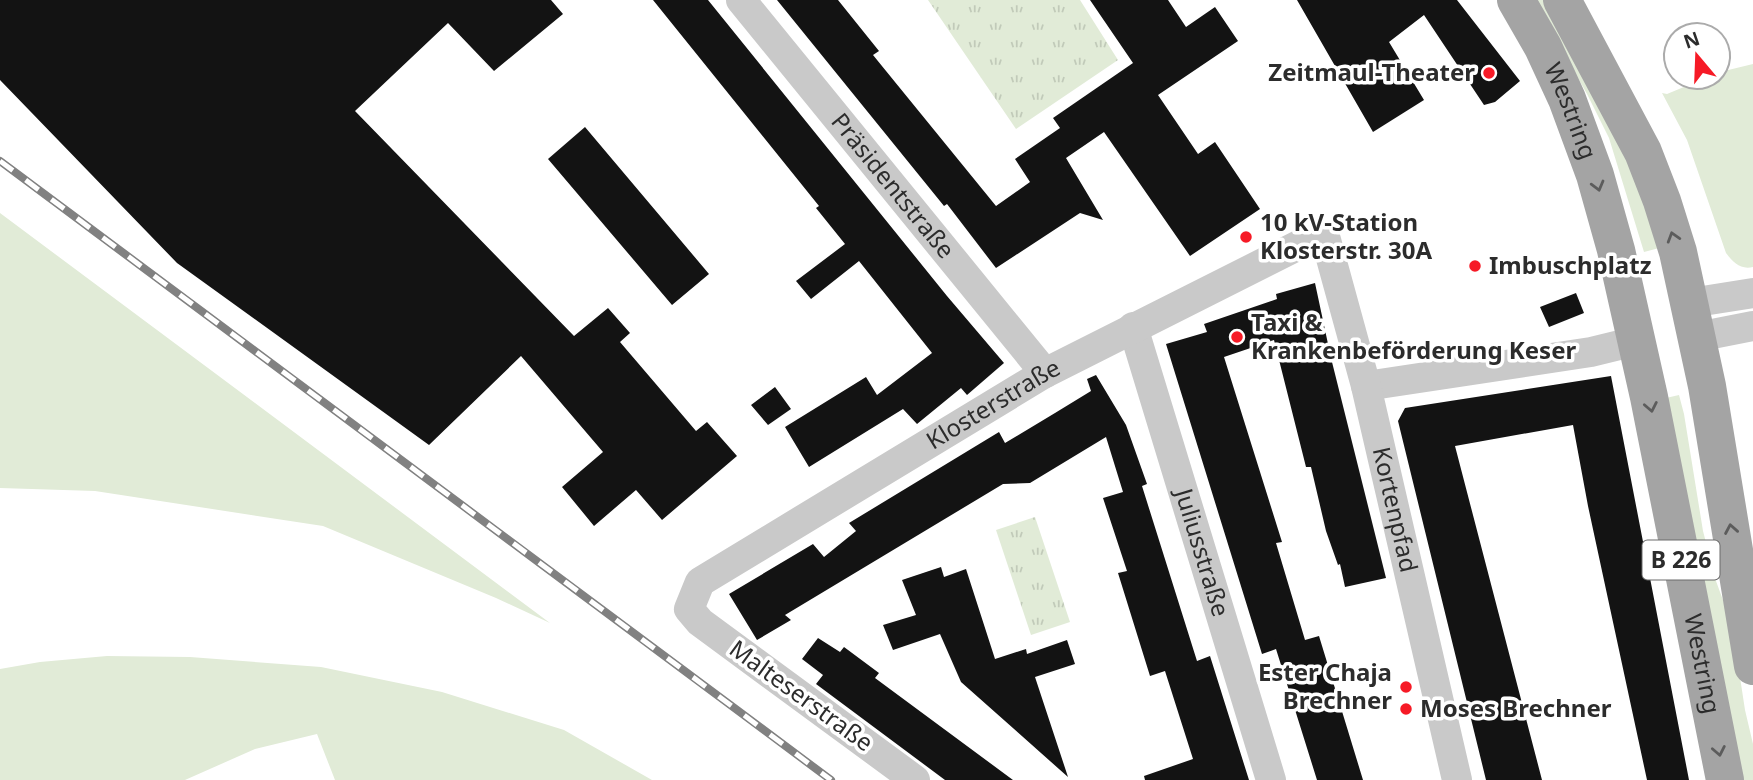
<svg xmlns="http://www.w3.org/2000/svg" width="1753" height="780" font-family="'Noto Sans',sans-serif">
<defs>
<pattern id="park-tufts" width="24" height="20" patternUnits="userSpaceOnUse" patternTransform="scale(1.75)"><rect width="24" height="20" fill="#e1ebd7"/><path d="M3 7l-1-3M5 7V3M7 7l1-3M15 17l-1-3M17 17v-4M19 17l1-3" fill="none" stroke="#c1cab9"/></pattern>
</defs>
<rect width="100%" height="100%" fill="#fff"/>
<!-- grass -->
<path fill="#e1ebd7" d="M1534,0H1544L1619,134L1663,247L1644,252L1609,138L1587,94Z
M1753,64V267C1740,270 1733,262 1726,253L1687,140L1662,93L1667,94L1708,77H1718L1720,72Z
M0,213L550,623L496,598L323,526L95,491L0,488Z
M1679,395L1684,414L1703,531L1716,581L1732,625L1745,710L1753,744V780H1740L1666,398Z
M107,656L190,657L321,667L442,692L564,730L652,780H335L317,734L255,749L185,780H0V669L40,662Z"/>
<!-- park -->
<path fill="url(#park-tufts)" d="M928,0H1080L1118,60L1016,129Z
M1035,517L1070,622L1031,635L996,530Z"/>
<!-- building -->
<path fill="#131313" d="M0,0H551L563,14L494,71L448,23L355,111L574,336L608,308L630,333L620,342L696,431L707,422L737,456L662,520L636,490L594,526L562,487L603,452L521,356L429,445L177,263L0,80Z
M653,0H708L947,296L1004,363L967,395L961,388L917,424L903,409L809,467L785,427L866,377L877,395L932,353L859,261L811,299L796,281L845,244L816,208L819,206Z
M777,0H838L879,51L873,55L996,206L1030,182L1015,159L1060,128L1053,118L1133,63L1090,0H1168L1186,27L1215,7L1238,41L1158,95L1198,154L1215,142L1260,209L1190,256L1104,132L1066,158L1103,220L1080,213L996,268L947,204L944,206Z
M1297,0H1457L1520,81L1495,102L1484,105L1424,15L1389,42L1424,100L1373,132Z
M585,127L709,274L672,305L548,159Z
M1315,283L1331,358L1386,578L1345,587L1340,564L1338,565L1326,531L1311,467H1306L1274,340L1224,357L1282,542L1276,543L1305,640L1319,636L1363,780H1317L1276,649L1262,654L1166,344L1207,332L1204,324L1277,299L1276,294Z
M1576,293L1584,313L1549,327L1540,307Z
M1096,375L1126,425L1147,484L1142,486L1197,661L1210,656L1249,780H1145L1144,776L1193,759L1165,671L1150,676L1118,573L1127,571L1103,498L1123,492L1106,437L1030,483L1003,484L785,615L791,620L757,640L729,594L813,544L824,557L856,531L849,523L999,432L1005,443L1055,413L1091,391L1087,379Z
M1611,376L1689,780H1647L1588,506L1573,425L1455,446L1542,780H1486L1398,421L1405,408Z
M775,387L791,409L768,425L751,405Z
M941,567L944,577L966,569L995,659L1026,649L1027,654L1067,640L1075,664L1035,677L1068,777L961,682L940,634L893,650L883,625L916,615L902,580Z
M818,638L840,652L844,647L879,673L875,678L1013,780H945L816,684L823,675L802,659Z"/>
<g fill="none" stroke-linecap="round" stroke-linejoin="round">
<!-- minor -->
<g stroke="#c9c9c9" stroke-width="30">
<path id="s1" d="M741,0L1045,373"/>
<path d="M1690,303L1753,293"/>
<path id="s2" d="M1133,327L1271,780"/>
<path d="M1697,337L1753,326"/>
<path d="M1366,386L1591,352L1636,341"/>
<path id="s3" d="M915,780L700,622L689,609L700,582L1045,373L1307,241L1326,240L1366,386L1457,780"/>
</g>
<!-- primary -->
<g stroke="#a4a4a4" stroke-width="38">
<path id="s4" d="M1516,0L1543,47L1567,99L1595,175L1616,250L1649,397L1725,780"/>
<path d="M1562,0L1643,152L1662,201L1678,252L1707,386L1753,666"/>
</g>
<defs>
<path id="rail" d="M0,161L831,780"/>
</defs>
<!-- rail casing -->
<use href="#rail" stroke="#818181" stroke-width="8"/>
<!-- rail -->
<use href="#rail" stroke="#fff" stroke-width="5" stroke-dasharray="16" stroke-linecap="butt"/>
</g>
<!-- one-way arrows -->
<defs><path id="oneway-chevron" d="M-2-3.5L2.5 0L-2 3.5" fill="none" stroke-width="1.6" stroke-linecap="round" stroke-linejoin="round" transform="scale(1.75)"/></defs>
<g stroke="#5c5c5c">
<use href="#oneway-chevron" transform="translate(1598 186) rotate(75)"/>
<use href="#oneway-chevron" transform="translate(1673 237) rotate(-107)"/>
<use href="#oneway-chevron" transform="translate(1651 407) rotate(79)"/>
<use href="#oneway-chevron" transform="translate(1731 529) rotate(-100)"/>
<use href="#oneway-chevron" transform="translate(1719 751) rotate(79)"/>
</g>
<!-- markers -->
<g fill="#f61a26" stroke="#fff" stroke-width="2.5">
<circle cx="1489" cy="73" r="7"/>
<circle cx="1246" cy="237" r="7"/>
<circle cx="1475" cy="266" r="7"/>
<circle cx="1237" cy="337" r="7"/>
<circle cx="1406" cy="687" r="7"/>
<circle cx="1406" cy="709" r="7"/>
</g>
<g text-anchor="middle" stroke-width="7" stroke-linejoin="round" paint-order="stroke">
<!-- shield labels -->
<rect fill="#fff" stroke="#6b6b6b" stroke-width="2" x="1642.5" y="540.5" width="77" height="39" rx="5"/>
<g font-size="23" font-weight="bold" fill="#2c2c2c">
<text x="1681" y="568">B 226</text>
</g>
<!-- poi labels -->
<g font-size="24" font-weight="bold" fill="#2c2c2c" stroke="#fff" text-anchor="start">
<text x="1475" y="81" text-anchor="end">Zeitmaul-Theater</text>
<text x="1260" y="231">10 kV-Station<tspan x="1260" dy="28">Klosterstr. 30A</tspan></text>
<text x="1489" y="274">Imbuschplatz</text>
<text x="1251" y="331">Taxi &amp;<tspan x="1251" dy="28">Krankenbeförderung Keser</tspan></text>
<text x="1392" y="681" text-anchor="end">Ester Chaja<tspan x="1392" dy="28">Brechner</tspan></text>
<text x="1420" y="717">Moses Brechner</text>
</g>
<!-- street labels -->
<g font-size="24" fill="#2c2c2c" stroke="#fff">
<text dy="8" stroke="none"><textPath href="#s4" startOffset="124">Westring</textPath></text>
<text dy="8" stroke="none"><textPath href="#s1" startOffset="240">Präsidentstraße</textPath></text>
<text dy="8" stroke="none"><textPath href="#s3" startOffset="656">Klosterstraße</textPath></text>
<text dy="8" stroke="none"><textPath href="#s3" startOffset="1307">Kortenpfad</textPath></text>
<text dy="8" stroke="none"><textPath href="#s2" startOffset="236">Juliusstraße</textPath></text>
<text dy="8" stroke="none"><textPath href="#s4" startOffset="693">Westring</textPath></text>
<text transform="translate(801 696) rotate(36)" y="8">Malteserstraße</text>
</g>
</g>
<!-- north arrow -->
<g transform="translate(1697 56) rotate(341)"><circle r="33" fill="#ffffff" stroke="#ababab" stroke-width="2"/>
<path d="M0-5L12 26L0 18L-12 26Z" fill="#f61a26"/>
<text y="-10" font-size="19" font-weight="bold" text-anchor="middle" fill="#2c2c2c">N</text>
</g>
</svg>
